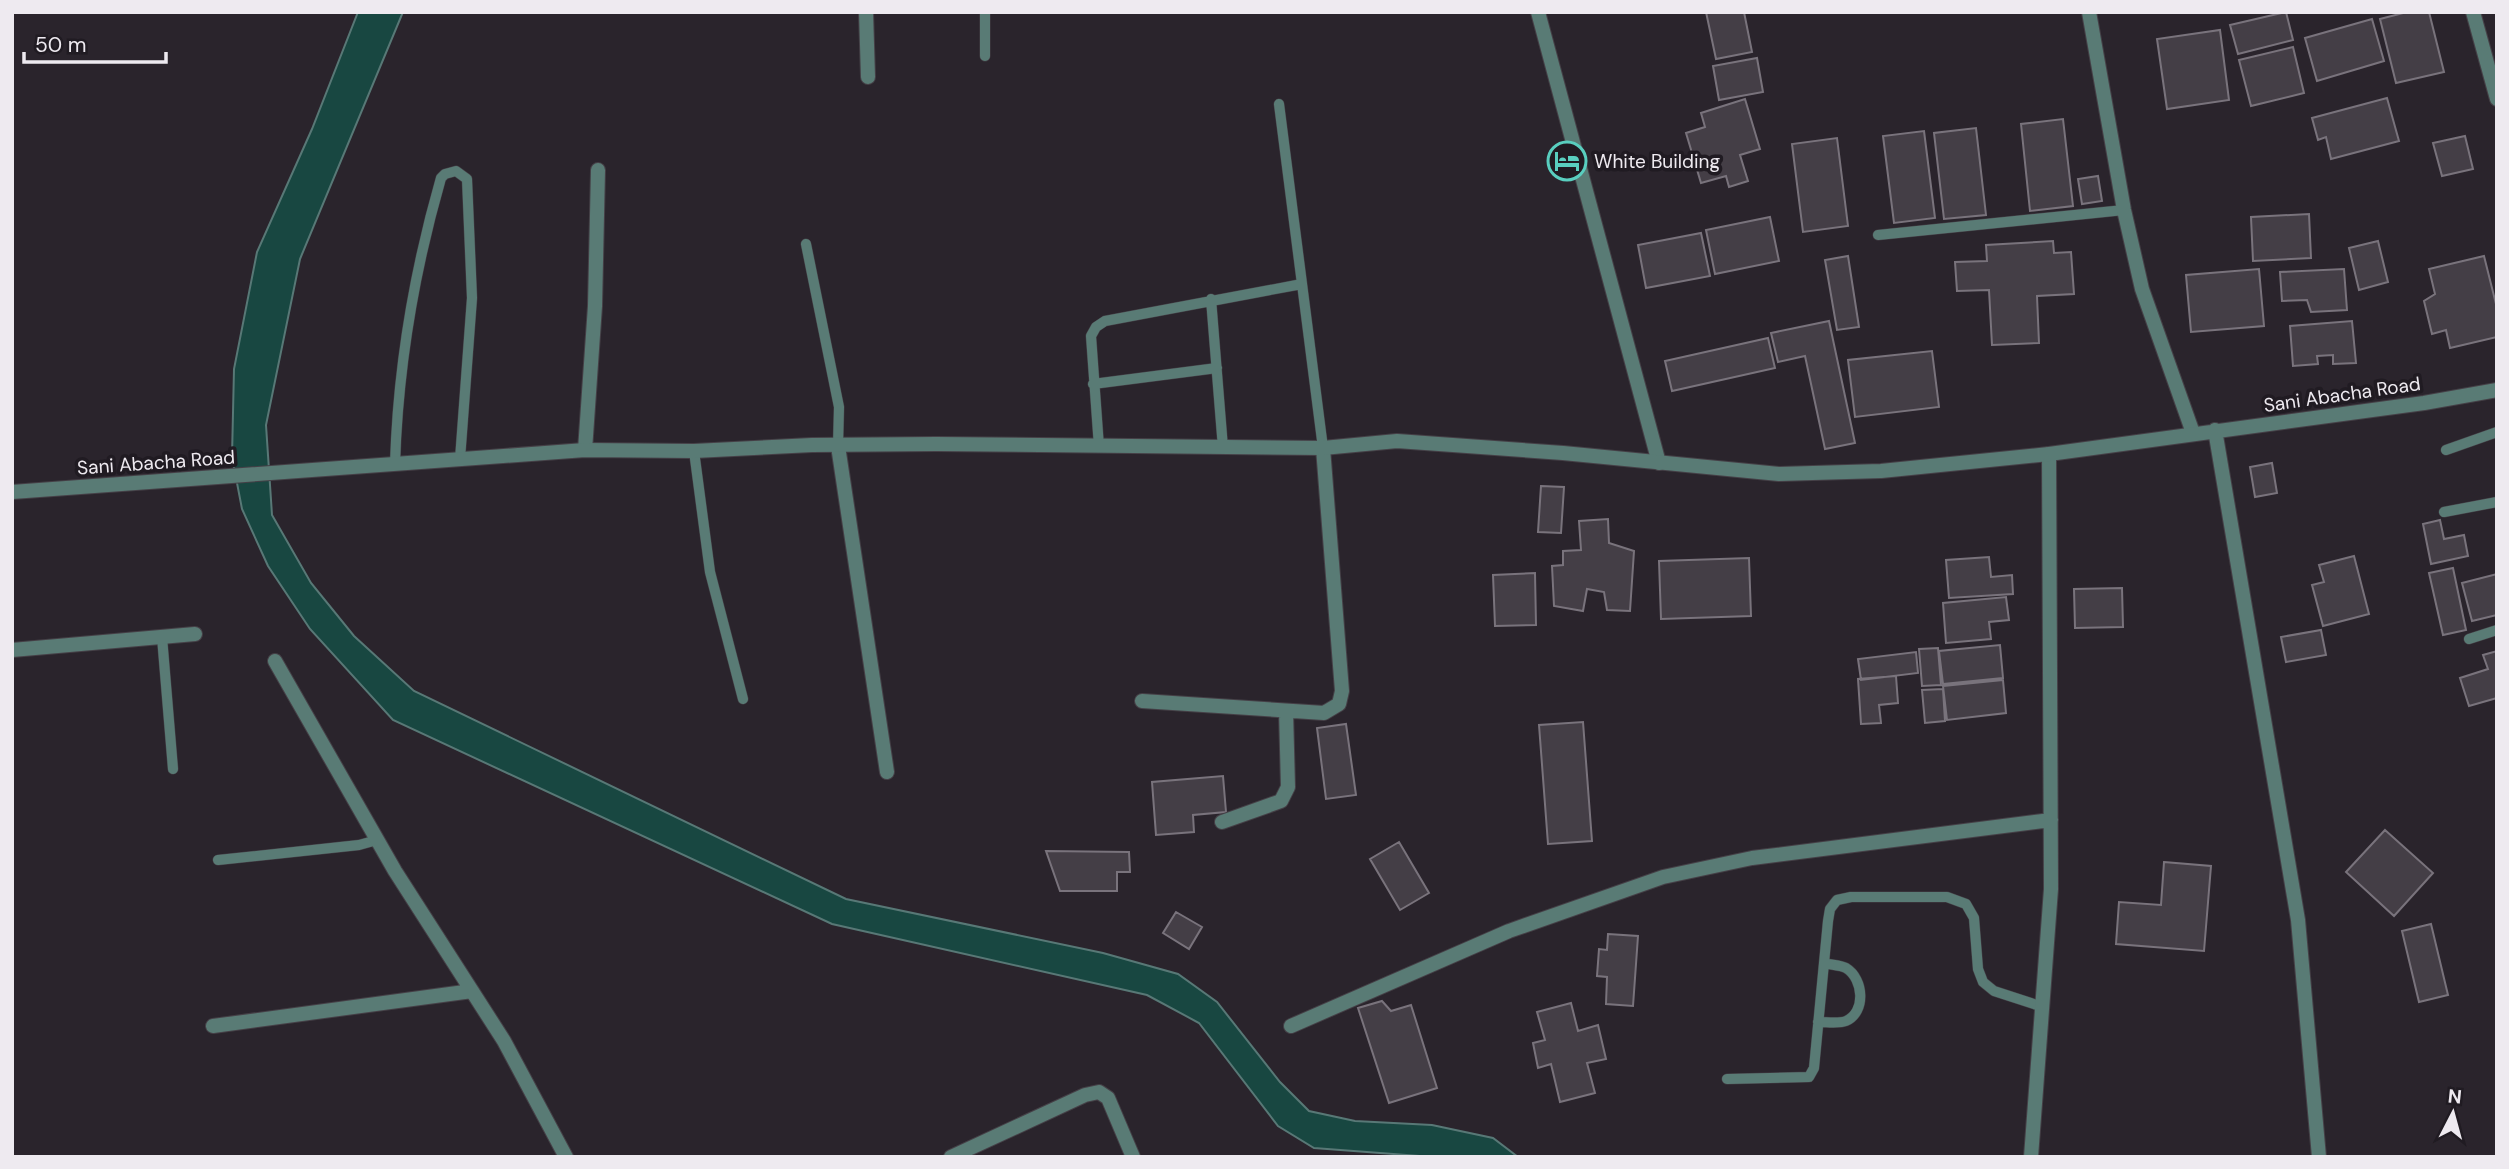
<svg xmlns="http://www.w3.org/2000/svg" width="2509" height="1169" font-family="'DM Sans',sans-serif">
<rect width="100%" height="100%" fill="#2a242c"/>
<!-- water -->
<path fill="#184741" stroke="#587876" stroke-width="2" d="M358,12H403L300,259L266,425L272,515L311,583L354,636L414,691L846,899L1103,953L1178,974L1217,1002L1280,1082L1309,1111L1355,1121L1432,1125L1493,1138L1518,1157H1433L1314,1148L1278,1126L1199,1023L1147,995L832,924L393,720L310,629L268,566L242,509L232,457L234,369L257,252L312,129Z"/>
<!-- building -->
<path fill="#443e46" stroke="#79737c" stroke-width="2" d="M1706,12H1744L1752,52L1716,59Z
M2286,12L2293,40L2238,54L2230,25Z
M2407,12H2429L2444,72L2396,83L2380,19Z
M2372,19L2384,61L2317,81L2305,38Z
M2220,30L2229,100L2167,109L2157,39Z
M2293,47L2304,93L2251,106L2239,60Z
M1757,58L1763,92L1719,100L1713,66Z
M2387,98L2399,141L2331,159L2326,137L2318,140L2312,118Z
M1745,99L1760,149L1740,155L1748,181L1729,187L1726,176L1701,183L1686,133L1705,127L1701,113Z
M2063,119L2073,206L2030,211L2021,124Z
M1976,128L1986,215L1944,219L1934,133Z
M1924,131L1935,218L1894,223L1883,136Z
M2465,136L2473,169L2442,176L2433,143Z
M1837,138L1848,226L1803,232L1792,144Z
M2098,176L2102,201L2082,204L2078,179Z
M2309,214L2311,258L2253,261L2251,217Z
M1770,217L1779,261L1715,274L1706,230Z
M1701,233L1710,276L1646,288L1638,245Z
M2053,241L2054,253L2071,252L2074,294L2037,296L2039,343L1992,345L1989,290L1957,291L1955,262L1987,261L1986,245Z
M2378,241L2388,282L2359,290L2349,248Z
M1848,256L1859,327L1837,330L1825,260Z
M2484,256L2497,308V337L2450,348L2446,330L2432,334L2424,301L2435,294L2429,269Z
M2259,269L2264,326L2191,332L2186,275Z
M2344,269L2347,310L2311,312L2307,300L2282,301L2280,272Z
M1829,321L1855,443L1825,449L1805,356L1778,362L1771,333Z
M2352,321L2356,363L2333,364V355L2317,356L2318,364L2293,366L2290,326Z
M1768,338L1775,368L1672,391L1665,361Z
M1932,351L1939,407L1855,417L1848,360Z
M2272,463L2277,493L2255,497L2250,467Z
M1541,486L1564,487L1561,533L1538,532Z
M1608,519L1609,543L1634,551L1630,611L1607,610L1604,592L1587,589L1583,611L1554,606L1552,566L1563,565V551L1581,550L1579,521Z
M2440,520L2444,539L2464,535L2468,556L2431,564L2423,524Z
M2354,556L2369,614L2323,626L2312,585L2324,582L2319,565Z
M1989,557L1991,577L2012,575L2013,594L1949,598L1946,560Z
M1749,558L1751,616L1661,619L1659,561Z
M2453,568L2466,630L2443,635L2429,573Z
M1535,573L1536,625L1495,626L1493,575Z
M2497,574V615L2472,621L2462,583Z
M2122,588L2123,627L2075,628L2074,589Z
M2006,597L2009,620L1989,622L1991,639L1946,643L1943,603Z
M2321,630L2326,655L2286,662L2281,637Z
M2000,645L2003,678L1943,684L1939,651Z
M1938,648L1941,685L1922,686L1919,649Z
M2497,651V698L2469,706L2460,678L2488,669L2483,655Z
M1916,652L1918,673L1861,680L1858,659Z
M1896,676L1898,703L1879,705L1881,723L1861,724L1858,679Z
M2003,680L2006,713L1947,720L1943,686Z
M1943,689L1945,721L1925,723L1922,690Z
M1583,722L1592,841L1548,844L1539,725Z
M1346,724L1356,795L1326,799L1317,728Z
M1223,776L1226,812L1193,815L1194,832L1156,835L1152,782Z
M2385,830L2433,873L2394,916L2346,872Z
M1399,842L1429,893L1400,910L1370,859Z
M1046,851L1129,852L1130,872H1117V891H1060Z
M2164,862L2211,866L2204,951L2116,944L2119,902L2161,905Z
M1176,912L1202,927L1189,949L1163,933Z
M2431,924L2448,995L2419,1002L2402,931Z
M1608,934L1638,936L1633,1006L1606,1004L1607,977L1597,976L1599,949L1607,950Z
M1382,1001L1391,1011L1411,1005L1437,1088L1389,1103L1358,1008Z
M1571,1003L1578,1031L1598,1025L1606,1059L1587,1063L1595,1093L1560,1102L1551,1064L1538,1068L1533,1043L1545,1040L1537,1012Z"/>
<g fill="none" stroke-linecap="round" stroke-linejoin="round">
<defs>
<path id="service" d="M985,56V12
M1279,104L1323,448
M1878,235L2124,210
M806,244L839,407L838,446
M1211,299L1223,448
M1093,384L1217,368
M1099,447L1091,336L1096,327L1105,321L1302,284
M2446,450L2497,432
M694,451L710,572L743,699
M395,464C398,366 414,272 441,178L445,174L456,171L467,179L472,298L460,459
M2444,512L2497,502
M162,637L173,769
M2469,639L2497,630
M218,860L359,845L377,840
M1818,1022C1827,1022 1839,1024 1846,1021C1866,1012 1864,979 1846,968C1840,965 1831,965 1824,963
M1727,1079L1809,1077L1814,1068L1828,921L1830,909L1837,900L1851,897H1947L1966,904L1974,918L1978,969L1983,982L1994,991L2043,1007"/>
<path id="minor" d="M866,12L868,77
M1538,12L1659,463
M2089,12L2124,210L2142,289L2193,433
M2473,12L2497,99
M838,446L887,772
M585,450L595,306L598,170
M12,650L195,634
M275,661L395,871L504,1041L566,1157
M1142,701L1324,713L1339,704L1342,691L1323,448
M1222,822L1281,801L1288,787L1286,711
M213,1026L472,991
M1291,1026L1509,931L1663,877L1752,858L2051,820
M951,1157L1085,1095L1099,1092L1108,1098L1133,1157
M2031,1157L2051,889L2049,454"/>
<path id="tertiary" d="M2215,430L2298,920L2319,1157
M12,492L585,450L694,451L812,445L936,444L1323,448L1397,441L1563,453L1779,474L1881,471L2049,454L2424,403L2497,390"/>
</defs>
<!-- service casing -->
<use href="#service" stroke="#454047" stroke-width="11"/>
<!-- minor casing -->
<use href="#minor" stroke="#454047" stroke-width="16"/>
<!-- tertiary casing -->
<use href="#tertiary" stroke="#454047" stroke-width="16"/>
<!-- service -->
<use href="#service" stroke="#597b75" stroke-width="10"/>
<!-- minor -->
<use href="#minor" stroke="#597b75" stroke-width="14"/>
<!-- tertiary -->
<use href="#tertiary" stroke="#597b75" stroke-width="14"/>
</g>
<!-- icons -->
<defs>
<symbol id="hotel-ring" viewBox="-11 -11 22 22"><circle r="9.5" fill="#201b22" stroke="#59cebf" stroke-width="1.5"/><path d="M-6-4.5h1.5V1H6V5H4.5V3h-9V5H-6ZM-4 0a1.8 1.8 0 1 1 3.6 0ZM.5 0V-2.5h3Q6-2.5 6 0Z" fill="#59cebf"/></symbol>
</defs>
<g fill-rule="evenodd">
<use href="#hotel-ring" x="1545" y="139" width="44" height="44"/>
</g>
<g text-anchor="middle" stroke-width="7" stroke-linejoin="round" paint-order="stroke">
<!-- poi labels -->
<g font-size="19" fill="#eeeaf0" stroke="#201b22" text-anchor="start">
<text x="1594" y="168">White Building</text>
</g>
<!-- street labels -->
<g font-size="19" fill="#eeeaf0" stroke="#201b22">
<text transform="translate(2342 394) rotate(-8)" y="7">Sani Abacha Road</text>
<text transform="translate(156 462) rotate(-4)" y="7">Sani Abacha Road</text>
</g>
</g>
<!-- border -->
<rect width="2509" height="1169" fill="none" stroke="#eeeaf0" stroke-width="28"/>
<!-- north arrow -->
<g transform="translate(2453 1113) rotate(6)" stroke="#201b22" stroke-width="5" paint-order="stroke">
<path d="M0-5L12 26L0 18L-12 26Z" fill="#eeeaf0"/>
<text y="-10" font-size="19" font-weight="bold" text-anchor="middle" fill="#eeeaf0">N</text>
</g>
<!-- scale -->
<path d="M24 52v10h142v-10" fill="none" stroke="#eeeaf0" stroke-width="3.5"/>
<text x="35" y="52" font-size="21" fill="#eeeaf0" stroke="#201b22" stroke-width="5" paint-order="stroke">50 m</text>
</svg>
